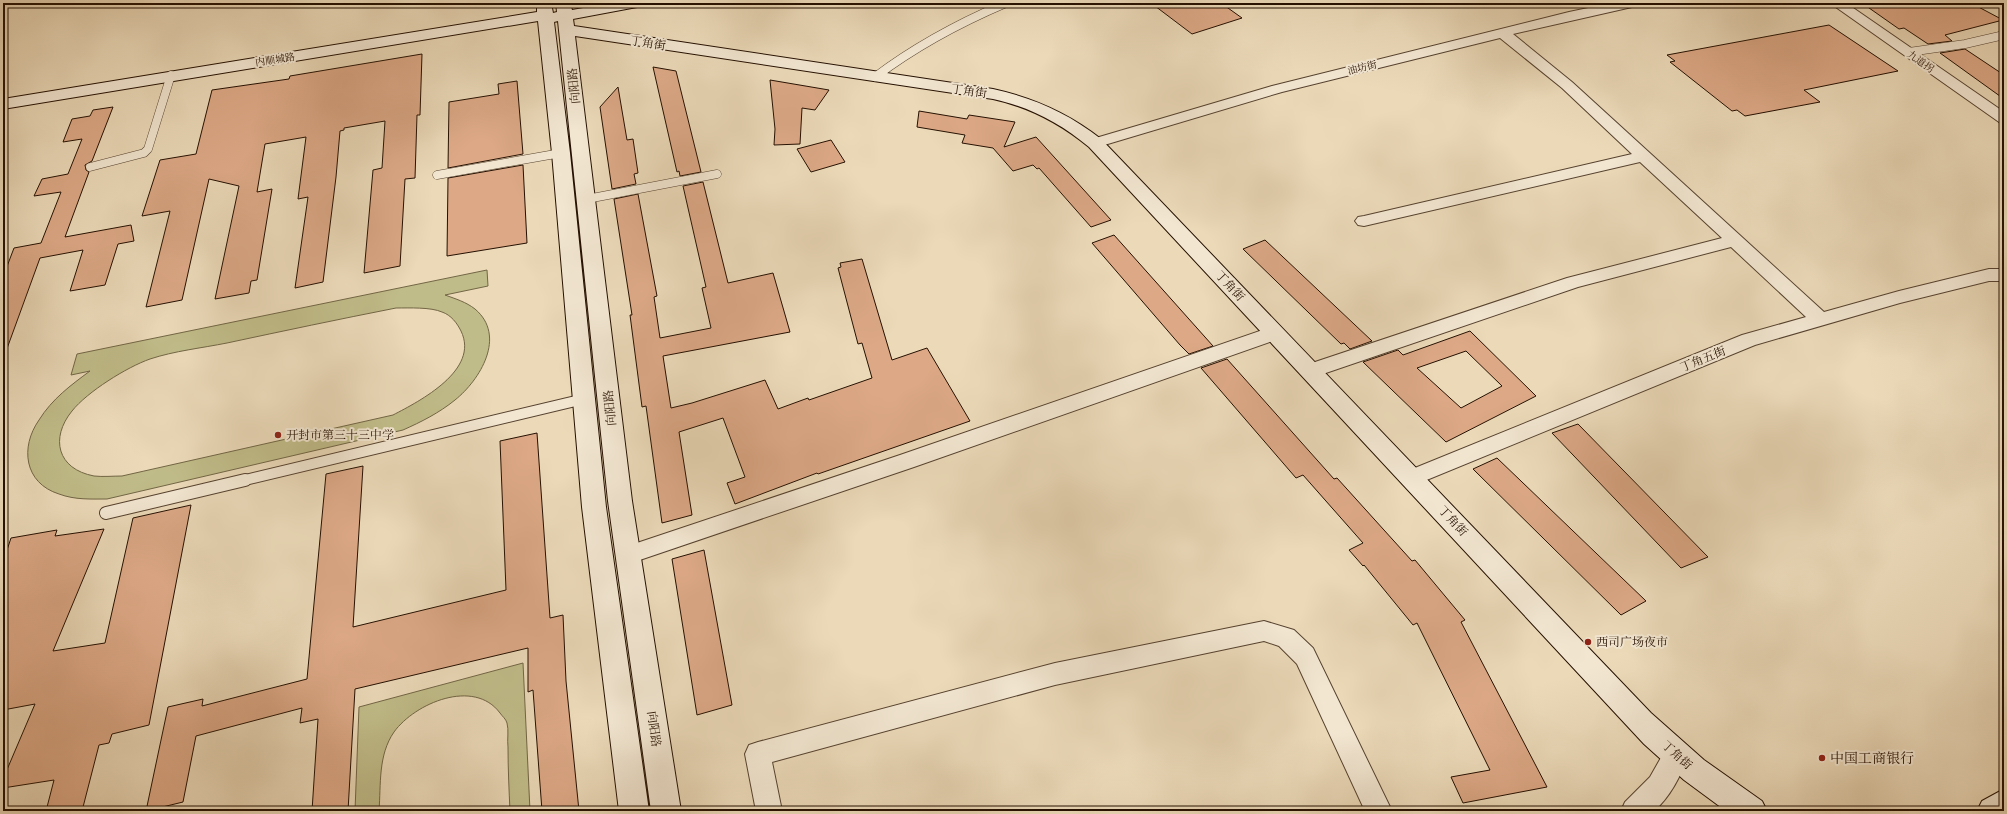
<svg xmlns="http://www.w3.org/2000/svg" width="2007" height="814" font-family="Vollkorn,'Noto Serif SC',serif">
<rect width="100%" height="100%" fill="#ebd9b8"/>
<filter id="stains"><feTurbulence type="fractalNoise" baseFrequency=".005" numOctaves="4"/><feColorMatrix values="0 0 0 0 .2 0 0 0 0 .09 0 0 0 0 .02 0 0 0 .5 -.17"/></filter>
<radialGradient id="worn" r=".72"><stop offset=".6" stop-color="#630" stop-opacity="0"/><stop offset="1" stop-color="#630" stop-opacity=".3"/></radialGradient>
<!-- green -->
<path fill="#c0bc89" stroke="#726645" fill-rule="evenodd" d="M487,270L488,286L445,295C456,299 466,302 475,309C507,336 480,380 455,400C439,413 421,422 403,430L107,499C91,499 75,500 59,494C24,483 20,447 39,420C52,399 71,385 90,371L71,375L77,354ZM396,308C409,308 431,307 442,312C451,315 457,323 461,331C480,370 420,401 393,415L122,476C113,476 103,477 94,476C57,469 50,438 72,411C87,392 127,367 150,359C174,351 202,348 227,343C283,331 340,319 396,308Z
M523,663L530,811H510C509,790 508,768 508,747C507,740 509,730 507,723C506,719 502,716 500,713C474,678 415,703 394,732C378,755 381,784 379,811H355L359,707Z"/>
<!-- building -->
<path fill="#dca886" stroke="#251001" fill-rule="evenodd" d="M1151,3H1221L1242,18L1192,34Z
M1862,3H1971L2003,20L1945,35L1952,41L1928,44L1904,28L1899,29Z
M1829,25L1898,71L1804,90L1820,102L1745,116L1737,110L1732,111L1670,62L1675,61L1667,55Z
M1965,49L2004,75V99L1940,53Z
M422,54L420,115H417L415,178L405,179L400,266L364,273L373,170L382,168L385,121L344,128V130L340,131L336,177L323,282L295,288L308,197L298,199L306,137L265,144L257,192L272,189L257,280L251,281L249,293L215,299L239,186L209,179L182,300L146,307L170,211L142,216L160,160L196,154L212,90L289,79L290,76Z
M653,67L676,71L701,172L680,176L679,171L677,172Z
M770,80L829,90L815,110L802,108L800,144L774,145L775,129Z
M517,81L523,154L448,168L449,102L499,94L498,84Z
M618,87L627,140L633,139L638,173L634,174L636,184L612,189L600,107Z
M113,107L92,161L85,165L86,170L89,172L65,237L131,225L134,241L118,244L105,285L70,291L83,250L40,258L5,354H3V277L14,248L41,243L61,192L34,196L42,179L68,174L82,139L63,142L72,119L90,116L93,110Z
M919,111L967,119L969,115L1015,122L1004,147L1036,137L1111,220L1091,227L1039,168L1037,169L1033,165L1013,171L993,148L962,143L965,135L917,127Z
M831,140L845,162L811,172L797,149Z
M523,165L527,243L447,256L448,178Z
M703,182L728,283L773,273L790,332L663,356L671,408L692,403L765,380L778,409L808,398L809,400L872,378L862,343L858,344L838,268L841,267L840,263L862,259L892,360L927,348L970,421L818,474L817,473L735,504L727,483L745,477L723,418L679,432L692,515L662,523L646,406L642,407L630,315H632L614,199L638,194L657,296L654,297L660,338L711,328L702,288L706,287L683,186Z
M1114,235L1213,346L1189,354L1180,345L1092,243Z
M1265,240L1372,341L1350,349L1344,343L1341,344L1243,249Z
M1470,331L1536,396L1446,442L1363,362L1398,350L1403,355ZM1466,351L1502,386L1461,408L1417,368Z
M1227,359L1334,479L1337,478L1412,561L1415,560L1465,620L1461,622L1547,787L1463,803L1451,777L1490,770L1417,623L1413,625L1364,565L1363,566L1349,550L1363,543L1303,475L1296,478L1201,368Z
M1578,424L1708,557L1681,568L1552,433Z
M537,433L550,618L563,615L566,681L579,811H542L533,690L528,692V648L355,689L348,811H312L318,719L300,723L302,708L196,736L183,802L146,811L168,707L203,699L202,706L307,679L326,474L363,466L353,627L506,590L500,441Z
M1497,458L1646,601L1621,615L1473,469Z
M191,505L149,725L112,734L109,743L99,745L82,811H46L54,780L3,788V779L35,704L3,710V562L11,538L57,530L55,536L104,529L53,651L105,643L133,518Z
M704,550L732,705L697,715L672,559Z"/>
<g fill="none" stroke-linecap="round" stroke-linejoin="round">
<defs>
<path id="lane-far2" d="M1909,52L1965,44L2004,35
M875,77C916,46 959,23 1006,3
M90,167L144,153L148,149L171,75
M437,175L561,153
M587,199L717,174"/>
<path id="lane-far1" d="M241,481L584,399"/>
<path id="lane" d="M106,513L245,480"/>
<path id="street" d="M1612,3H1639L1637,6L1632,7L1513,34L1572,82L1824,312L1899,291L1989,269H2004V281H1989L1900,303L1755,345L1412,486L1405,484L1401,478L1405,472L1742,335L1806,317L1731,247L1578,287L1317,376L1310,378L1303,376L1300,371L1303,366L1567,278L1722,238L1640,162L1364,226L1358,225L1355,221L1358,217L1364,216L1632,154L1562,88L1500,38L1282,92L1101,146H1089L1087,143L1089,140L1272,86L1569,12Z
M1830,3H1846L2004,112V124L1999,122Z
M1274,326L1281,328L1283,333L1281,338L914,467L628,564L620,562L617,555L620,548L628,546L900,455Z
M1264,621L1294,630L1313,648L1392,811H1365L1297,664L1279,646L1264,641L1055,685L772,762L782,811H756L745,754L749,745L758,742L1055,663Z
M1676,744L1685,747L1689,756C1680,776 1671,796 1654,811H1621L1625,802L1650,777L1667,747Z"/>
<path id="secondary" d="M537,3H551L553,13L557,12L556,3H570L572,10L611,3H644L642,6L637,7L573,19L574,26L993,89C1034,98 1068,113 1101,139L1651,713L1704,760L1762,801L1767,811H1726L1684,780L1644,744L1089,147C1060,123 1030,107 993,99L575,36L632,501L681,811H651L608,501L558,21L554,22L570,153L606,507L649,811H619L582,507L552,153L538,21L3,109V99L537,12Z
M2004,789V811H1977L1982,801Z"/>
</defs>
<!-- lane-far2 casing -->
<use href="#lane-far2" stroke="#56422f" stroke-width="9"/>
<!-- lane-far1 casing -->
<use href="#lane-far1" stroke="#56422f" stroke-width="12"/>
<!-- lane casing -->
<use href="#lane" stroke="#56422f" stroke-width="14"/>
<!-- street casing -->
<use href="#street" stroke="#56422f" stroke-width="2"/>
<!-- secondary casing -->
<use href="#secondary" stroke="#251001" stroke-width="2"/>
<!-- lane-far2 -->
<use href="#lane-far2" stroke="#f2e6d1" stroke-width="8"/>
<!-- lane-far1 -->
<use href="#lane-far1" stroke="#f2e6d1" stroke-width="10"/>
<!-- lane -->
<use href="#lane" stroke="#f2e6d1" stroke-width="12"/>
<!-- street -->
<use href="#street" fill="#f2e6d1" fill-rule="evenodd"/>
<!-- secondary -->
<use href="#secondary" fill="#f2e6d1" fill-rule="evenodd"/>
</g>
<!-- markers -->
<g fill="#8f2418" stroke="#f2e6d1" stroke-width="1.5">
<circle cx="278" cy="435" r="4"/>
<circle cx="1588" cy="642" r="4"/>
<circle cx="1822" cy="758" r="4"/>
</g>
<g text-anchor="middle" stroke-width="4" stroke-linejoin="round" paint-order="stroke">
<!-- far-street labels -->
<g font-size="10" fill="#251001" stroke="#f2e6d1">
<text transform="translate(275 59) rotate(-9)" y="4">内顺城路</text>
<text transform="translate(1921 61) rotate(35)" y="4">九道拐</text>
<text transform="translate(1362 67) rotate(-14)" y="4">油坊街</text>
</g>
<!-- street labels -->
<g font-size="12" fill="#251001" stroke="#f2e6d1">
<text transform="translate(648 43) rotate(9)" y="4">丁角街</text>
<text transform="translate(574 86) rotate(-96)" y="4">向阳路</text>
<text transform="translate(969 91) rotate(8)" y="4">丁角街</text>
<text transform="translate(1230 286) rotate(47)" y="4">丁角街</text>
<text transform="translate(1703 359) rotate(-22)" y="4">丁角五街</text>
<text transform="translate(610 408) rotate(-96)" y="4">向阳路</text>
<text transform="translate(1453 521) rotate(47)" y="4">丁角街</text>
<text transform="translate(654 729) rotate(82)" y="4">向阳路</text>
<text transform="translate(1677 755) rotate(42)" y="4">丁角街</text>
</g>
<!-- poi labels -->
<g font-size="12" fill="#251001" stroke="#f2e6d1" text-anchor="start">
<text x="286" y="439">开封市第三十三中学</text>
<text x="1596" y="646">西司广场夜市</text>
</g>
<!-- near-poi labels -->
<g font-size="14" fill="#251001" stroke="#f2e6d1" text-anchor="start">
<text x="1830" y="763">中国工商银行</text>
</g>
</g>
<!-- margin -->
<rect width="2007" height="814" fill="none" stroke="#ebd9b8" stroke-width="16"/>
<rect x="4" y="4" width="1999" height="806" fill="none" stroke="#251001" stroke-width="2"/>
<rect x="8" y="8" width="1991" height="798" fill="none" stroke="#251001"/>
<rect width="100%" height="100%" filter="url(#stains)"/>
<rect width="100%" height="100%" fill="url(#worn)"/>
</svg>
